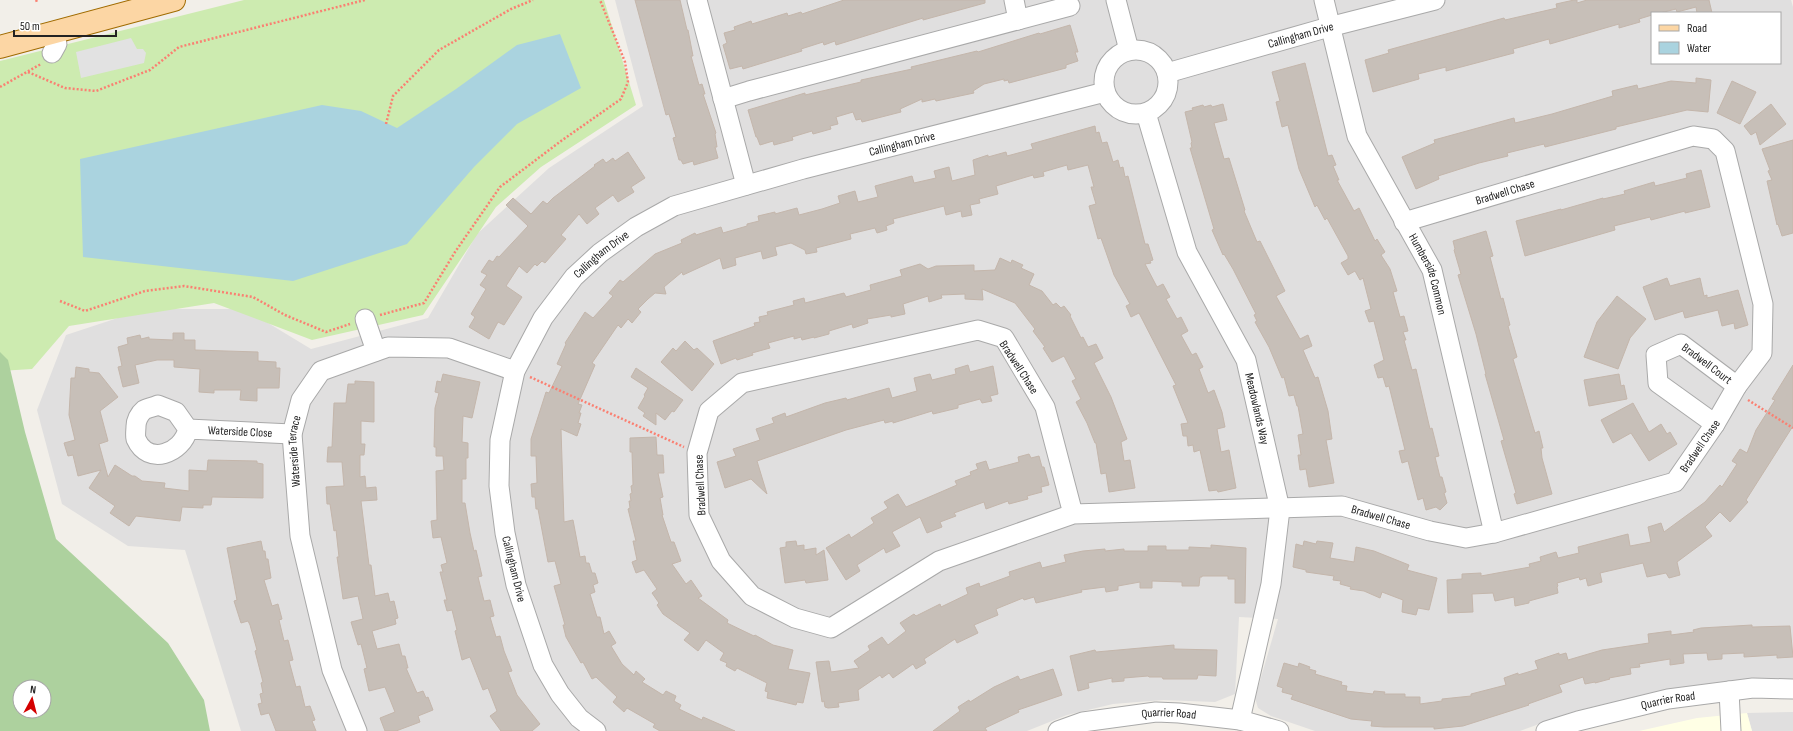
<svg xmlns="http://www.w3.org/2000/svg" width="1793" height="731" font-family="'Sofia Sans Condensed',sans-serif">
<rect width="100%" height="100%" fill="#f2efe9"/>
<!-- residential -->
<path fill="#e0dfdf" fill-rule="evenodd" d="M615,0H1791L1793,7V680L1697,685L1648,694L1575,711L1520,731H1315L1271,716L1258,708L1255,698L1278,619L1239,617L1235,694L1215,702L1163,700L1113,704L1067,715L1027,731H241L185,550L128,546L62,504L37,410L66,335L145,309H245L311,349L428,318L477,234L549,168L643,106ZM1652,13H1780V63H1652Z
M1793,712V731H1752L1747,713Z"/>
<!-- education -->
<path fill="#ffffe5" d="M1747,713L1752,731H1639L1697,718Z"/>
<!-- grass -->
<path fill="#cdebb0" d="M244,0H604L636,105L541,167L496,207L423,315L312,340L214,303L69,326L32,369L0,371V61Z"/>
<!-- forest -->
<path fill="#add19e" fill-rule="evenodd" d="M0,352L8,360L25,432L56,539L168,643L204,700L210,731H0ZM20,687H44V711H20Z"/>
<!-- parking -->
<path fill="#e2e2e2" d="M131,38L137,49H143L146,53L144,63L81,78L76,52Z"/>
<!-- water -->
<path fill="#aad3df" d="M560,34L581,88L517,124L474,167L407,244L293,281L83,257L80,159L322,105L361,111L397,128L456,89L517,45Z"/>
<!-- building -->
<path fill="#c7bfb8" stroke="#c4b6ab" d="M635,0H680L687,30H688L693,56H691L699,85L702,84L705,94H703L716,133L715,134L717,147H715L718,158L694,165L693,161L683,164L681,160H679L673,138L676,137L669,114L666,115Z
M844,0H985V3L923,20V18L836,45L835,41L824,45L823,42L801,49L802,51L743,69L742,66L730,69L723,45L727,43L724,33L735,30L734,27L751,21L752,24L787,13L788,16L801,12L802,14Z
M1574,0H1577V3L1587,0H1709L1712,13H1697L1696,7L1677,12L1676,9L1660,13H1652V15L1639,19L1640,22L1619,28V24L1550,44L1549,39L1513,49L1514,53L1446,71V67L1418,74L1419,79L1373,92L1365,60L1389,53L1388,50L1504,18L1505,20L1557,8L1556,4Z
M1070,25L1078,52H1075L1078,61L1066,65V68L1009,83L1008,80L1004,81V79L984,84L973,91L974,93L936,101L935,99L922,102V99L900,109L901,112L862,122L861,119L856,120L853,112L836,117L838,124L830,126L831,129L813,134L812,131L792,137L793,140L774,145L773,141L760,145L757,137H756L748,110L805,93V95L861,82V80L912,69L911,67L977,51L978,52L1039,33L1040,34Z
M1305,63L1328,156L1332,155L1336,165L1333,166L1339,180H1337L1354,211L1359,208L1375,241L1377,239L1385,252L1381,255L1390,269L1397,291L1393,292L1400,317L1404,316L1408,331L1403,332L1406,340H1404L1412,370L1416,369L1430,429L1432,428L1439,456L1435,457L1440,477H1442L1446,492L1444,493L1447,503L1440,510L1436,507L1426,510L1423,498L1418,500L1408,461L1402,463L1399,451L1405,450L1389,386L1386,387L1383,377L1378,378L1374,365L1384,360L1374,321L1369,322L1365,311L1371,309L1363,278L1360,280L1355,271L1348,275L1341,263L1348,259V256L1327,218L1325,220L1317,205L1315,207L1299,169L1288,125L1282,127L1276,102L1280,101L1272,72Z
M1696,78L1711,80L1708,112L1687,110L1616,127V129L1545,147L1544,144L1507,153L1508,156L1479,163L1438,176L1439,179L1416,189L1402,157L1435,143L1434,140L1514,118L1515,123L1552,114L1613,96L1612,91L1637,85L1638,89L1671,81L1696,83Z
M1732,81L1756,92L1740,124L1717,113Z
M1223,104L1227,120L1214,123L1224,159L1229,158L1245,210L1244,211L1257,242L1260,241L1285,291L1276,296L1300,339L1308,335L1312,346L1303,350L1315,378L1318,377L1328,411L1332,439L1326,440L1334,483L1309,487L1306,469L1300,470L1298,455H1301L1298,435L1303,434L1298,406H1297L1294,395L1289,396L1284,377L1282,378L1269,347L1255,322L1257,321L1254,315L1256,314L1233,269L1224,254L1223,255L1212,230L1214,229L1190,148H1192L1191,143L1192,142L1185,112L1193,110L1192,108L1203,105L1204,107L1211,105L1212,107Z
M1771,104L1786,124L1760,145L1756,132L1751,135L1744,126Z
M1095,126L1096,133L1099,132L1102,143L1107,142L1113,162L1118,160L1120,168L1123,167L1125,177L1128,176L1145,244H1148L1153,260L1150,261L1151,263L1145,264L1157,287L1163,284L1170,297L1166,299L1177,319L1181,317L1188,331L1181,335L1192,355L1196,353L1203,367L1199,369L1208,393L1214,390L1222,412L1225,427L1217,429L1221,452L1229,450L1236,488L1218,492L1217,490L1209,491L1200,450L1194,452L1193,445L1188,446L1187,436H1183L1181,424L1188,423L1173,386L1176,385L1139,313L1131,317L1126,306L1130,304L1114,275L1101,238L1098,239L1089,206L1096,204L1091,187H1094L1088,165L1068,170L1067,165L1043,172L1044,176L1034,178L1033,175L996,186L998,194L979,199L980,203L970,205L972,215L962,217L961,211L946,215L944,206L893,219L894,223L886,226L887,230L877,233L875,228L850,234L851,239L816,248L817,252L806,254L805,250L791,243L775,247L777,255L763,259L761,251L735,258L736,265L723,269L720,258L683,275L682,272L664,287L666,294L655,293L648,299L638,309L641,312L632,323L628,319L621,328L618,325L592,363L595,365L578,404L582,405L579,413H581L578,423L581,424L577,436L561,429L564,522L573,520L580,557L585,556L586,563H589L592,573H595L598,583L593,585L595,592L590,594L597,617H600L604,634L609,631L616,643L611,646L622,664L634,675L636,671L645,679L642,682L663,695L666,691L676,696L674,701L681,705L679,709L702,720L703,717L735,731H660L653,727L655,724L627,708L624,712L613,702L617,697L596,677L592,679L583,662L581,663L566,637L563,625H565L554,586L561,584L555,561L548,562L538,509H536L535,497H532L531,484L537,483L536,456H531V439L546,392L549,393L562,366L557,364L566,344L565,343L585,312L593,318L613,296L609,293L620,280L623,282L655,254L682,243L681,240L695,233L696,235L721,227L723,233L747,226V224L759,221L758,216L775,212V214L797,208L799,215L822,209L840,203L838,196L855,191L858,202L878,197L875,186L912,176L914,183L936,178L934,171L949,167L952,181L975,175L973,160L988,155V157L1006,152L1007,156L1033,149L1031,144Z
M1793,140V233L1782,236L1778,224L1777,225L1767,181L1772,180L1768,171L1770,170L1762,149Z
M628,152L645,178L631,187L634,192L618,202L613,195L595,208L599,214L587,224L579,214L561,235L566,239L545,263L542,261L537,266L535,264L527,273L519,266L506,286L522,297L504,325L498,322L489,339L469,327L475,317L471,314L486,289L480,285L487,275L481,272L489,260L493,262L497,256L499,257L528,226L506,205L513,198L531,214L543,201L547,204L553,198L595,166L594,165L603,159L606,163L613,158L615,161Z
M1701,170L1710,207L1685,213V211L1651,220L1650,217L1614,226L1615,230L1525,256L1516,221L1561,209V210L1603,198V199L1625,194L1624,191L1654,182L1655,186L1687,178L1686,174Z
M1486,231L1493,256L1490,257L1501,299L1503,298L1510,325L1508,326L1517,357L1513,359L1535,433L1539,431L1543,448H1541L1542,458L1552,494L1517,504L1514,494L1516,493L1501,441L1504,440L1485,374H1486L1476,334L1458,275L1461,274L1454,250L1455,249L1453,241Z
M1000,258L1011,263L1012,260L1023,265L1021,268L1034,274L1029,285L1042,291L1053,305L1056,303L1061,308L1064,306L1071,315L1070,316L1081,338L1083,337L1088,347L1096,344L1103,358L1094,363L1111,397L1127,439L1121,442L1124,461L1130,460L1135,488L1109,492L1106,473L1101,474L1096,443H1095L1087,423L1076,402L1081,399L1072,381L1076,379L1064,356L1052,362L1043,348L1045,347L1033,331L1035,329L1015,303L982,289L983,300L965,299V294L941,295L942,298L929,302L928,296L903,304L905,314L891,317V315L867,319L868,323L853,328L852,324L829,331V334L814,338V337L802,340L801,337L794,339V336L768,343L770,348L752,353L753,355L737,360L736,358L721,364L713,341L755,326L754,323L760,322L759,317L768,315L767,312L794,305L793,301L804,298L805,303L844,293L846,297L871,290L870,285L902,276L900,270L920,264L928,269L936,266L974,265V271L995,270Z
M1667,278L1670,286L1700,278L1704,296L1707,295V298L1738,290L1748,325L1735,329L1734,323L1722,326L1718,310L1685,318L1683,311L1655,320L1643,287Z
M1617,296L1646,319L1630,338L1618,369L1584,357L1597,322Z
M173,333H184V340H195V350L258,352V361L276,362V368H280L279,388H257V401L240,400L241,390H214V393L199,392L200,369L174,367V360H157L135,365L139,383L123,387L118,367L122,366L118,347L128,344L127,338L140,335L141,339L149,337V339L173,340Z
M685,341L694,350L697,348L714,364L692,391L661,362L673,348L676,351Z
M968,365L970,372L993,366L998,394L990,396L992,401L982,403L980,399L958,405V408L933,414L932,411L893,423V421L885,423L884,420L846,430L757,461L767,494L751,479L725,488L717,462L736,456L733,449L760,440L756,429L774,423L772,418L785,413L786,417L825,403L846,398L847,400L889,388L892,398L917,391L914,378L930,374L932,380L956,374L955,369Z
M1793,365V426L1746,500L1748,502L1730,522L1720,512L1705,527L1712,536L1677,562L1680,575L1669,578L1666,573L1647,577L1643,563L1600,573L1602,582L1588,586L1586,578L1580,580L1579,577L1557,583L1558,586L1557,587L1558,593L1529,601V603L1515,606L1514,597L1495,601L1493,593L1472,594L1473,612L1448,613L1447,580L1462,579V574L1481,573V576L1530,567L1529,564L1541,561L1540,557L1556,552L1558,558L1579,553L1578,547L1628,534L1630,546L1651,542L1648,527L1661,523L1664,532L1705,502L1720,485L1722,487L1737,464L1732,461L1740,449L1747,453L1756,430L1775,400L1772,399Z
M76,367L89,369V372L99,373L118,397L100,411L108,441L99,444L108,477L115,465L132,476H135L142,481L165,483L164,488L189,491V470L207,471L208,460L257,461V463L263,464V498L212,497L211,505H203V508L182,507L180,521L136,516L129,526L110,513L115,506L89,488L101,470L78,476L73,455L68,456L64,443L75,440L69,415L71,378H75Z
M636,368L683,400L674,412L672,411L665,420L656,413V425L643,416L645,413L638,408L645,396L644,395L648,388L631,377Z
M443,374L480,382L472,418L463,416L462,442L468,443V458H466V479H462V503H465L470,533L474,551L476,550L482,576L478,577L484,601L490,600L494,616L490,617L496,637L500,636L504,651L512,671L508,672L517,695L540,724L532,731H501L490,716L497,711L488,688L483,690L470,657L462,660L455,631L457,630L452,610L447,611L444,600H447L440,572H443L441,565L447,563L441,537L433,538L431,521L437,520L436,471L444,470L443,456H436V447H434L435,408L439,393L435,392L437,381L441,382Z
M1619,374L1621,386L1624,385L1627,399L1589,406L1584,380Z
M355,381L374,382V422L361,421V444H365L364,455H360V477L365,476L366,488L376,487L377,500L361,501L369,565H371L375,596L388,593L390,602L394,601L398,618L395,619L396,624L372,631L377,649L399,644L402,656H405L408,668H406L417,693L423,691L426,698L428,697L433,710L418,716L420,722L396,731H385L380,718L395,712L385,687L369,691L364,669L367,668L361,644L358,645L351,622L363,619L358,596L343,599L337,557H339L336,530L334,531L330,504H327L326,487L344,486L342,462H327L328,447H332L334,403H346L348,384H355Z
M1633,403L1649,432L1661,424L1667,434L1670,432L1677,444L1649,461L1631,433L1613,443L1601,420Z
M656,437L657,455H663L664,473H658L663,497L660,498L663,515H662L671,542H674L681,561L672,564L686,584L691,580L702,596L698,598L728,620L727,623L754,636L755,635L773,645L793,650L788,669L810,673L803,703L797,702L796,705L767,698L768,692L765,691L767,683L737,668L735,671L726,666L727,663L720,660L724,653L706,640L698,651L684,640L690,633L663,614L657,605L659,603L652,593L657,589L644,570L636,573L632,562L637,560L633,541H636L628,509L630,508L629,501H631L630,494L632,493L631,486L633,485L632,452H630V438Z
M1029,454L1031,458L1039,456L1042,467H1044L1049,485L1041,487L1042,492L1027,496L1028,499L1009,504L1008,501L986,509L984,502L954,513L956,516L940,522L942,527L927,533L920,517L892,532L900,546L886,553L884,548L857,565L860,571L846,580L826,548L849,534L851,538L874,523L871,518L888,508L884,502L898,494L906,507L957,485L955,481L971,475L970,472L978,469L976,464L986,461L989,470L1019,462L1018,457Z
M261,541L263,551H265L266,559H268L271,578L264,580L272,606L278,604L282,619L279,620L284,641L288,640L293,660L289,661L296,687L300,686L305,707L310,706L315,720L312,721L316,731H276L269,713L261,715L258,704L262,703L260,694L263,693L261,683L263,682L255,651L257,650L250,625L248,621L241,623L234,601L237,600L227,548Z
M796,541L797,546L804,545V550L816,548V555L824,550L828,580L806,583L805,580L785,583L780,548L786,547V542Z
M1304,541L1316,544L1317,541L1333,543L1330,558L1354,562L1356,547L1374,551L1409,565L1407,570L1437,578L1429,610L1418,608L1416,615L1402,612L1403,600L1382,592L1380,598L1364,591L1350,589L1351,587L1340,584L1341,581L1333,580L1334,576L1306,572V570L1293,567L1296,544L1303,546Z
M1211,545L1246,548L1245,603H1235V579H1228V576H1202V577H1200L1199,586H1182V582L1152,581V588H1140V582L1118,586V590L1106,592L1105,587L1081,590L1082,592L1036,603L1034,597L1024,600L1023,598L996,609L998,615L974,625L978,633L957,643L955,639L924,659L926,663L916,669L913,664L893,678L889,673L882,678L880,675L858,690L859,700L838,703L839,707L828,708L825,707L824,701L822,702L816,662L829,661L831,672L859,668L854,661L870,650L868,646L882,637L888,645L906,631L900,623L914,614L916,616L940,604L941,607L968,594L966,588L979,583L980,587L1010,576L1009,572L1040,562L1042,568L1066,562L1064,555L1083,551L1105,549V551L1124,549V551H1148V546H1166V550H1189V547L1211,548Z
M1752,625V627L1790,626L1793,657L1777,658V655L1744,657V653L1722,654V659L1708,660L1707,653L1683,654L1684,663L1670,665V659L1639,664L1640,667L1630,668L1631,674L1609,678L1610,679L1595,683V682L1585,684L1583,677L1559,685L1562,692L1528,704L1529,705L1463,726L1434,729V727H1384L1371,726L1372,721L1351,719L1291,699L1293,695L1282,692L1283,688L1277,686L1284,663L1298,667L1299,663L1310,667L1309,669L1316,671L1315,674L1342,682L1341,685L1347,686L1346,691L1373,694L1374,691L1385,692L1384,694H1405V697H1420V704L1442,701V699L1471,696V694L1506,685L1504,678L1518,673V675L1538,669L1535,661L1559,653V655L1566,653L1568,660L1602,650L1649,643L1648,634L1671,631V635L1694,632L1693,630L1701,628Z
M1174,645V649L1217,650L1216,676L1198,675L1197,679H1163L1162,677H1149L1148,676L1124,678V681L1112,682V678L1088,683L1089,688L1078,691L1070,656L1095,650L1096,652Z
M1053,669L1062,695L1018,710L1019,712L985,728L987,731H933L960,711L958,707L969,700L970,702L994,687L1018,676L1020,680Z"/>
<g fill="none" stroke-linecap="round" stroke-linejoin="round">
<defs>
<g id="minor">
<path d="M697,0L746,185"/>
<path d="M1014,0L1018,20"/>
<path d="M1116,0L1129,50"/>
<path id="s1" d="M1324,0L1357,136L1432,270L1494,533"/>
<circle cx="1136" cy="82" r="32"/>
<path d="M52,53L57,44L54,33"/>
<path id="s2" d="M1167,73L1329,27L1435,0"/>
<path d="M723,99L749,91L1070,6"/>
<path id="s3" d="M1146,113L1187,252L1246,360L1280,509L1271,584L1240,720"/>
<path d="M365,319L376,351"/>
<path id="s4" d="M1715,424L1658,383L1656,355L1681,344L1737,386"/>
<path id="s5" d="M188,429C182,454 148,466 136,439C135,435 136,430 136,426C136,421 139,414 144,410C147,408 154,407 158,405L176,412L188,429L292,434"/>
<path id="s6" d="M1073,514L1045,407L1004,338L978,330L742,383L709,411L697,453L699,515L721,561L752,596L795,618L831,628L939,561L1073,514L1342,506L1430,531L1466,538L1494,533L1675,482L1715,424L1737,386L1762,353L1763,304L1725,151L1713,139L1693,136L1404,222"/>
<path d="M1729,691L1731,731"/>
<path id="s7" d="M357,731L332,670L300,536L292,434L301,400L321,371L388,347L449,348L515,371"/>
<path id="s8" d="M596,731L579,718L560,694L543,665L516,585L505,533L499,486L500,440L515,371L543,318L574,277L600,253L636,227L674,206L803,169L1105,92"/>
<path id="s9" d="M1058,731L1083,722L1156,712L1179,713L1240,720L1279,731"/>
<path id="s10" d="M1546,731L1578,721L1668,699L1753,688L1793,689"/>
</g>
<path id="major" d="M0,47L174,0"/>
</defs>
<!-- minor casing -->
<use href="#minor" stroke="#a9a9a9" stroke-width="21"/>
<!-- major casing -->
<use href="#major" stroke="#a06b00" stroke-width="24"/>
<!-- path -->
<path stroke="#fa8072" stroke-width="2.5" stroke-dasharray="2 2" stroke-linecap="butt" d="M36,0L37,2
M28,72L65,88L96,91L150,70L179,47L365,0
M0,87L41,64
M386,124L393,96L439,50L511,9L533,0
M60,301L85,311L145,291L184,286L253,297L285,315L326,332L350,324
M380,315L424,303L455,252L500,187L561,141L621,99L628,82L625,62L600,0
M530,377L684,447
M1748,400L1793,428"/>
<!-- minor -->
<use href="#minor" stroke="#fff" stroke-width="19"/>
<!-- major -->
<use href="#major" stroke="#fcd6a4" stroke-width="22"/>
</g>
<g text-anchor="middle" stroke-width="3.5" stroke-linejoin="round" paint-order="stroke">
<!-- street labels -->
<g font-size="12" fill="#222" stroke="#fff">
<text dy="4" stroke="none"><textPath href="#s2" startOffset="139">Callingham Drive</textPath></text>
<text dy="4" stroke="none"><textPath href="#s8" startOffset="858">Callingham Drive</textPath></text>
<text transform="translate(1505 192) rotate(-17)" y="4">Bradwell Chase</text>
<text dy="4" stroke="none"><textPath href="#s8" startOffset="534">Callingham Drive</textPath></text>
<text dy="4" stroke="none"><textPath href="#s1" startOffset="296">Humberside Common</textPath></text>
<text dy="4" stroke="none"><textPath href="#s4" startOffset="158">Bradwell Court</textPath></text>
<text transform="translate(1019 367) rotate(57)" y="4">Bradwell Chase</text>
<text dy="4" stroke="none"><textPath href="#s3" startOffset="318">Meadowlands Way</textPath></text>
<text dy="4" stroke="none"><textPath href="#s5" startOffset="209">Waterside Close</textPath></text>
<text dy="4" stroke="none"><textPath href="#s6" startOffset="1719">Bradwell Chase</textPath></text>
<text dy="4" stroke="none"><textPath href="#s7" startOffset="289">Waterside Terrace</textPath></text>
<text transform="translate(700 485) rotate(-93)" y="4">Bradwell Chase</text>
<text dy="4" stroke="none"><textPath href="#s6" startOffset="1371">Bradwell Chase</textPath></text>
<text transform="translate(514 569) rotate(76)" y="4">Callingham Drive</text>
<text dy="4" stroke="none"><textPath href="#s10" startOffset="126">Quarrier Road</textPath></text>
<text dy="4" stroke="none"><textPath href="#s9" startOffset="113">Quarrier Road</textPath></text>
</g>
</g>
<!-- legend -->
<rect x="1651" y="12" width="130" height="52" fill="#ffffff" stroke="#a7a7a7"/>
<rect x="1659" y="25" width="20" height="6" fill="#fcd6a4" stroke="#a7a7a7"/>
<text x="1687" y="32" font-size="12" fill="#222222">Road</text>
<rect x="1659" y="42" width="20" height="12" fill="#aad3df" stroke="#a7a7a7"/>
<text x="1687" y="52" font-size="12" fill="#222222">Water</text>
<!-- north arrow -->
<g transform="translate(32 699) rotate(7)"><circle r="19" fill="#ffffff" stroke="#a7a7a7"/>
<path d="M0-3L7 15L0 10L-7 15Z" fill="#d40000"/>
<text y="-6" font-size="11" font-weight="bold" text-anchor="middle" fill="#222222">N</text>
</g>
<!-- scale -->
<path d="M14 30v6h102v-6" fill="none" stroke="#222222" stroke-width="2"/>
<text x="20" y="30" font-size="12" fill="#222222" stroke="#ffffff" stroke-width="3" paint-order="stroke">50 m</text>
</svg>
